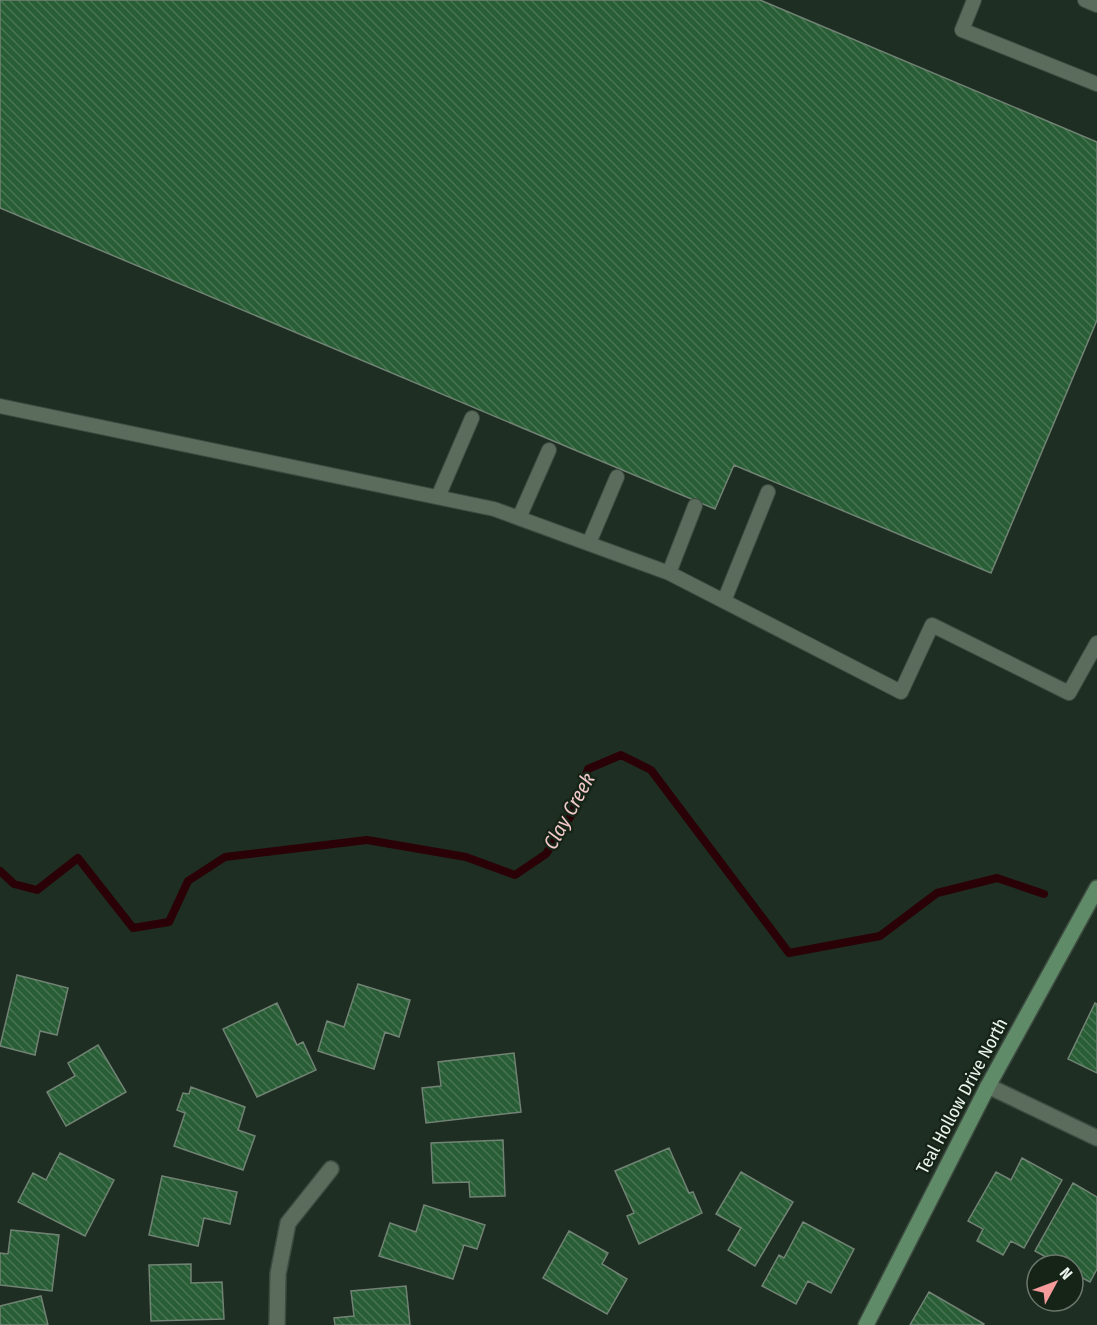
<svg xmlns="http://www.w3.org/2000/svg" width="1097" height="1325" font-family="'Fira Sans Condensed',sans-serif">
<defs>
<pattern id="building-back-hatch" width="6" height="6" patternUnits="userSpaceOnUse" patternTransform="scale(1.5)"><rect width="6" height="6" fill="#285d35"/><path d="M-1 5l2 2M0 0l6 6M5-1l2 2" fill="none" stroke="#477552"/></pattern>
</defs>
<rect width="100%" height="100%" fill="#1f2e22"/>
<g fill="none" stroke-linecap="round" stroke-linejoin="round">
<!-- stream -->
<path stroke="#2a0106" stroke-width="8" d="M0,871L14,884L37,890L78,858L133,928L169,922L188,881L225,857L367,840L466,857L515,875L546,854L572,814L588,769L621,755L651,770L789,953L880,936L937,893L997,878L1044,894"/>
</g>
<!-- building -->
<path fill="url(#building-back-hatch)" stroke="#718374" stroke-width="1.5" d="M0,0H760L1097,142V320L991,573L734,465L715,509L0,208Z
M17,975L68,988L57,1035L40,1031L35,1055L0,1046Z
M358,984L410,1000L399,1037L385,1032L374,1069L318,1051L327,1021L344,1027Z
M277,1003L297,1045L303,1042L316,1070L257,1097L223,1029Z
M1095,1003L1097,1004V1073L1068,1059Z
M98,1045L126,1092L66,1126L47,1092L75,1076L68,1063Z
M514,1053L521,1112L426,1123L422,1088L441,1086L438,1062Z
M191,1087L245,1107L238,1130L255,1136L243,1170L174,1146L185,1113L177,1110L183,1093L189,1094Z
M503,1140L505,1196L470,1197L469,1182L433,1183L431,1143Z
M669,1148L689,1193L693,1192L702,1213L639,1244L627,1216L634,1213L615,1171Z
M60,1153L114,1180L85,1236L18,1202L33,1173L46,1180Z
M1022,1158L1062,1180L1024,1248L1011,1241L1003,1255L977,1241L983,1229L968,1221L996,1172L1011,1180Z
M741,1172L793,1202L755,1266L728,1250L741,1228L716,1214Z
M162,1176L237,1192L230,1224L204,1218L198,1246L149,1235Z
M1073,1183L1097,1197V1269L1090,1282L1073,1273V1265H1060L1035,1251Z
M424,1205L485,1225L477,1249L464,1245L453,1279L379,1256L390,1223L416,1232Z
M803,1222L854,1249L831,1293L808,1281L796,1304L762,1286L779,1255L784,1258Z
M11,1230L59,1235L52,1291L0,1285V1253L8,1254Z
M569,1231L608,1253L602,1264L627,1279L607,1314L543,1278Z
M191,1264V1283L222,1282L224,1319L151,1321L149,1265Z
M406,1286L410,1325H335L334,1318L354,1316L351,1291Z
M929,1292L984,1324L983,1325H910Z
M41,1296L48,1325H0V1306Z"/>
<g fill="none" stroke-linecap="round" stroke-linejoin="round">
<defs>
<path id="lane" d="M974,0L962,30L1097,84
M1085,0L1097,5
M0,406L494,509L669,573L901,692L932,625L1069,693L1097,643
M438,497L472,418
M519,518L549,450
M589,543L617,477
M669,573L695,506
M724,601L768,492"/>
<path id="street" d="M988,1086L1097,1138
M277,1325L278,1274L288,1223L331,1169"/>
<path id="secondary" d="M866,1325L988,1086L1097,888"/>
</defs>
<!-- lane casing -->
<use href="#lane" stroke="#3e4b41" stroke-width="16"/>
<!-- street casing -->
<use href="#street" stroke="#3e4b41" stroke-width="18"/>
<!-- secondary casing -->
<use href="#secondary" stroke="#3e4b41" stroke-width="18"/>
<!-- lane -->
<use href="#lane" stroke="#5b6c5d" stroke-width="14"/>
<!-- street -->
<use href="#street" stroke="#5b6c5d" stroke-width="15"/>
<!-- secondary -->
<use href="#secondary" stroke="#608b68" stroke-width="15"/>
</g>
<g text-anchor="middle" stroke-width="5" stroke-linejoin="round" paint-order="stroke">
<!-- street labels -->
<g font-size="18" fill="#eaf4ec" stroke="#162418">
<text transform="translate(962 1096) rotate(-62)" y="6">Teal Hollow Drive North</text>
</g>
<!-- water labels -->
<g font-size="20" font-style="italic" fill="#f3caca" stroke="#162418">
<text transform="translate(569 811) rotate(-61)" y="7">Clay Creek</text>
</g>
</g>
<!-- north arrow -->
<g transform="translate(1055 1283) rotate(49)"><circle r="28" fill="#162418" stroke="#6b776d" stroke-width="1.5"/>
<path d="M0-4.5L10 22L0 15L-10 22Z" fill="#f59b9c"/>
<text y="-9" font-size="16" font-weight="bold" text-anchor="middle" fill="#eaf4ec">N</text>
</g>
</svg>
